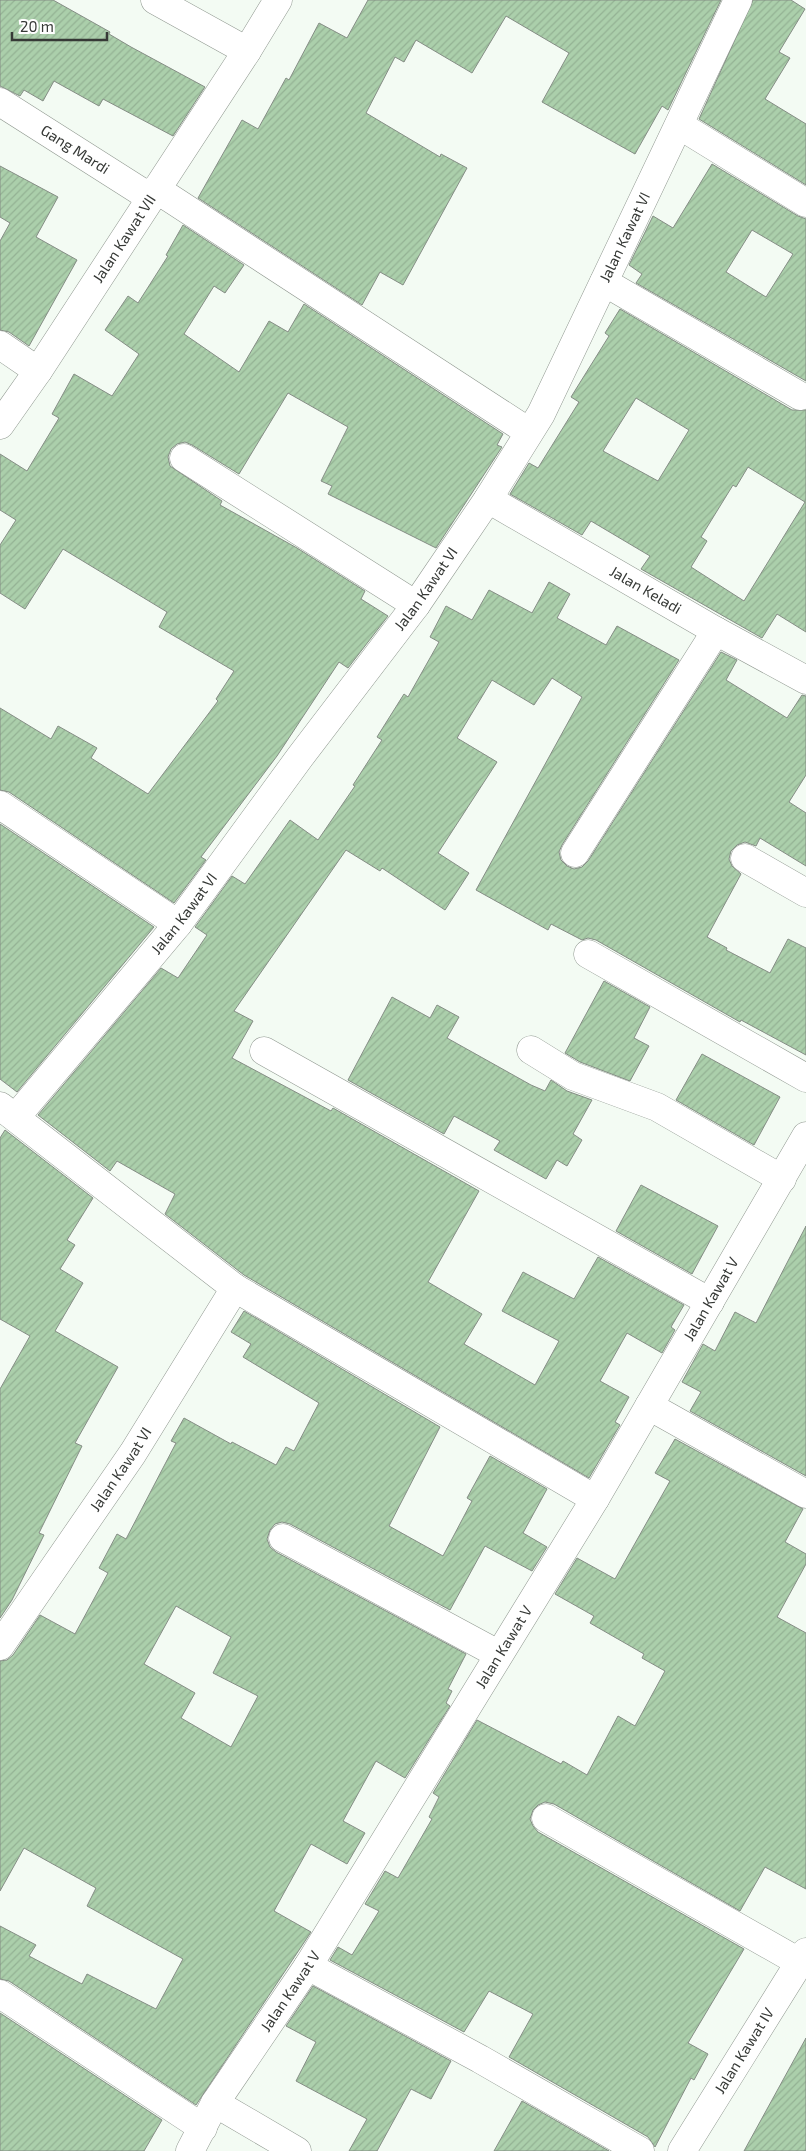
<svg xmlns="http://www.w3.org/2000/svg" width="806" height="2151" font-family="'Exo 2',sans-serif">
<defs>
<pattern id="building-hatch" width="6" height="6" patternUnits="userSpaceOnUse" patternTransform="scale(1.25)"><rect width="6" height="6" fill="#abcfab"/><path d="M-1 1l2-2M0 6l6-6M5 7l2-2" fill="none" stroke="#94b294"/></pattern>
</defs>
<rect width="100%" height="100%" fill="#f3fbf3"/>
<!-- building -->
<path fill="url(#building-hatch)" stroke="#858d85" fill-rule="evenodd" d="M0,0H53L110,32L109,34L131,47L205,87L173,136L103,99L99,106L54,81L43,101L24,90L20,96L0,86Z
M368,0H721L668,110L662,106L635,154L542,102L569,53L506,16L472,73L416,40L404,62L395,57L366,113L440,157L441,154L467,168L403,285L380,272L362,305L198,198L242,120L258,129L286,78L289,80L319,23L347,38Z
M753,0H791L805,9L779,52L790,58L765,99L806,124V185L699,119Z
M712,164L798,216L806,219V381L636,283L642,274L629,265L653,216L673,228ZM752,230L793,254L766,297L726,272Z
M0,166L58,197L36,237L77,260L29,346L9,332L0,330V241L10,223L0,217Z
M183,225L244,265L225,293L214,286L184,334L239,372L269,321L288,332L304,304L503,434L497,445L502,447L436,548L328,494L332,486L321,481L348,427L288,393L239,474L192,445L185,442L177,444L171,449L168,457L170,466L222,501L220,505L297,548L365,591L361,599L388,616L348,668L339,662L277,756L201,857L206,860L174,903L9,792L0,790V708L51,739L58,726L97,748L91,758L148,794L218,701L216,699L234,671L159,627L167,612L63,549L25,609L0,593V545L16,520L0,510V454L27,471L59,418L52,414L74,374L112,396L139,354L105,330L128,296L138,303L168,256L166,255Z
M620,309L792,410H806V632L777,614L762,638L641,569L650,556L591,521L582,535L510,494L529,463L538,468L579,402L571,397L609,336L605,333ZM636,398L689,430L658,481L603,451ZM748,467L805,502L744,601L691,567L707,541L701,537L733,485L736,487Z
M549,582L570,594L557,618L606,645L617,626L679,660L562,845L559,852L561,860L567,866L574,869L582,867L588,861L721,652L737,660L726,680L787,718L802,695L806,696V775L789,802L806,813V866L760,838L756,846L745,842L737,845L731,851L729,859L732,866L741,874L707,937L727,948L726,950L770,973L788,939L806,948V1055L741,1020L740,1022L596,940L588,938L582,940L551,924L548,930L476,890L582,697L552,678L534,705L492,680L457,738L497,762L438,853L469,873L445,910L382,868L380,871L346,850L234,1011L253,1021L232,1058L331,1111L333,1108L479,1191L428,1282L482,1314L464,1344L535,1385L559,1341L502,1311L523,1272L574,1299L598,1257L684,1305L671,1327L675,1330L662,1353L627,1333L600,1381L629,1397L615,1422L620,1425L589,1478L244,1275L165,1214L175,1194L117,1161L110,1171L38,1115L161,968L178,978L207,935L195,927L232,876L245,884L290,820L318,840L355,786L353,785L382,740L377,737L404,694L408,697L439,642L430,637L446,606L472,620L489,590L532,613Z
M0,824L154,927L17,1092L0,1079Z
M604,981L650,1007L634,1038L649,1046L630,1081L580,1062L565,1053Z
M392,997L430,1018L437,1005L459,1017L447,1038L531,1085L545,1091L551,1080L567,1091L592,1100L573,1134L582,1140L567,1166L557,1160L546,1179L494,1150L500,1141L454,1116L444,1134L348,1080Z
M702,1054L780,1097L754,1145L676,1100Z
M5,1130L93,1198L67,1240L75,1245L60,1269L83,1283L55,1331L118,1367L75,1443L82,1446L39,1533L44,1535L12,1600L0,1618V1389L30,1336L0,1319V1138Z
M641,1185L718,1226L692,1274L616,1231Z
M806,1226V1476L690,1411L701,1392L682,1382L703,1344L715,1351L735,1312L756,1323Z
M244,1311L440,1427L389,1526L443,1556L472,1501L467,1498L490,1456L547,1489L523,1533L547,1547L532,1571L485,1546L450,1610L290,1524L282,1522L275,1524L270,1530L267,1539L270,1547L276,1552L466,1654L448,1689L452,1691L446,1703L450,1706L405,1778L376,1761L343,1821L365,1833L347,1864L311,1844L274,1911L311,1932L196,2105L9,1981L0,1979V1926L36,1945L29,1956L82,1984L87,1974L156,2009L183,1959L87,1906L96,1888L24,1848L0,1891V1661L7,1660L13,1655L40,1615L75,1634L108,1573L99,1568L117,1534L126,1539L176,1443L171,1441L184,1418L231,1444L232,1442L276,1465L286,1447L294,1451L319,1403L243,1357L251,1344L231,1332ZM176,1606L231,1637L213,1673L258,1696L231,1747L181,1718L195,1693L144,1664Z
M675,1439L803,1509L785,1542L806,1554V1564L777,1617L806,1633V1889L765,1867L740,1911L554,1804L545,1802L538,1805L533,1810L530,1819L533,1826L538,1832L744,1949L688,2043L708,2054L694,2080L691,2078L655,2147L648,2137L509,2057L533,2014L489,1991L464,2032L330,1960L338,1947L352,1955L379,1911L365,1904L385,1871L398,1878L432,1819L429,1817L439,1797L433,1793L477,1720L561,1764L563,1761L587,1775L618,1716L635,1726L665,1671L642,1658L644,1654L590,1623L594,1616L555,1594L577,1558L615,1579L670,1481L655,1473Z
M313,1986L451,2061L431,2099L411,2089L377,2151H349L367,2119L296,2081L316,2042L286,2026Z
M0,2013L162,2120L144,2151H0Z
M806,2038V2151H744Z
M522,2101L609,2151H494Z"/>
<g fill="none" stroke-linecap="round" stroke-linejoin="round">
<defs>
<g id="minor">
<path d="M155,0L247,51"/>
<path id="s1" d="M0,102L151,198"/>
<path d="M679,125L806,203"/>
<path d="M156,189L529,432"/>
<path d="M604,282L800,396"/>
<path d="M0,345L38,371"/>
<path id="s2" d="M0,425L38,371L247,51L278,0"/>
<path d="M184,458L416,605"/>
<path id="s3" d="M488,499L716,631L806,680"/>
<path d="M0,805L178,924"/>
<path d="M575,853L716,631"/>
<path d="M745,858L806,893"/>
<path d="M588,954L806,1078"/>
<path d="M531,1050L573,1076L657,1107L782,1179"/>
<path d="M264,1051L710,1302"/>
<path d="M0,1106L235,1288L595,1499"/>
<path id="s4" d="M16,1117L178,924L300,757L416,605L488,499L541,414L738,0"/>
<path d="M649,1406L806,1494"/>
<path d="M283,1538L498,1654"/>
<path id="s5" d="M0,1646L133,1453L235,1288"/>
<path d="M546,1818L799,1962"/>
<path d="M308,1966L480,2059L640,2151"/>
<path d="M0,1994L203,2128"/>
<path d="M215,2103L297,2151"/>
<path id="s6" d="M190,2151L215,2103L308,1966L595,1499L806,1136"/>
<path id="s7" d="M682,2151L806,1952"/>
</g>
</defs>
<!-- minor casing -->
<use href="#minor" stroke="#909890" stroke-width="29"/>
<!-- minor -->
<use href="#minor" stroke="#fff" stroke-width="28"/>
</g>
<g text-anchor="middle" stroke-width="4" stroke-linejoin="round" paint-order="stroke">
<!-- street labels -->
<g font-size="15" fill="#363936" stroke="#fff">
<text dy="5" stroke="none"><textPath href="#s1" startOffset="89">Gang Mardi</textPath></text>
<text dy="5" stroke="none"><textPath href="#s4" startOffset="1074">Jalan Kawat VI</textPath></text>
<text dy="5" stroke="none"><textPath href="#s2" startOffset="224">Jalan Kawat VII</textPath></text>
<text dy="5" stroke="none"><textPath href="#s4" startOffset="669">Jalan Kawat VI</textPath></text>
<text dy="5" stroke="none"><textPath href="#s3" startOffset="182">Jalan Keladi</textPath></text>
<text dy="5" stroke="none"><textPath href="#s4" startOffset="264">Jalan Kawat VI</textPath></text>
<text dy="5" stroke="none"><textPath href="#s6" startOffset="999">Jalan Kawat V</textPath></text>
<text dy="5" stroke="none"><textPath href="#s5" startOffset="214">Jalan Kawat VI</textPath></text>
<text dy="5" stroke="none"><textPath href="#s6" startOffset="594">Jalan Kawat V</textPath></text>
<text dy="5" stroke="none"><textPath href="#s6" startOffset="189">Jalan Kawat V</textPath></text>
<text dy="5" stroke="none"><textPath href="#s7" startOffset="118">Jalan Kawat IV</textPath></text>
</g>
</g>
<!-- scale -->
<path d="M12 32v8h95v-8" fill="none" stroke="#363936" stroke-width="2.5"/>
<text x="20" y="32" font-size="15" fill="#363936" stroke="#ffffff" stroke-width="4" paint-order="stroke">20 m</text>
</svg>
